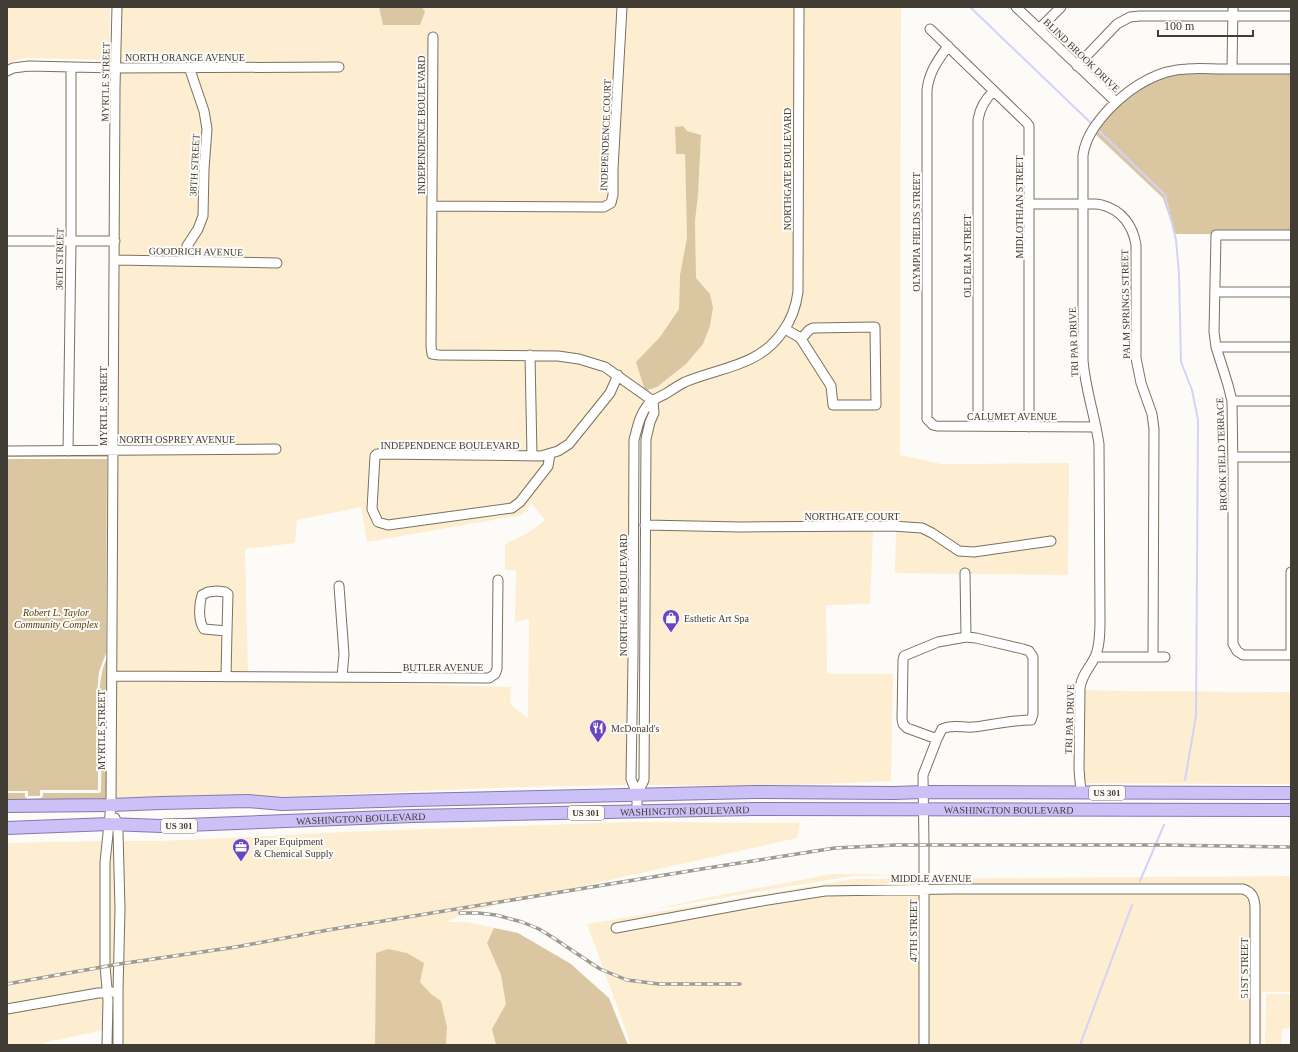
<svg xmlns="http://www.w3.org/2000/svg" width="1298" height="1052" font-family="'Times New Roman',serif">
<rect width="100%" height="100%" fill="#fdfbf7"/>
<!-- built -->
<path fill="#fdedd1" fill-rule="evenodd" d="M7,7H110L109,60L25,58L7,63Z
M121,7H379L383,25H420L425,12L422,7H619L609,198L606,203H436L437,34H429L427,346L428,354L526,359L529,453L377,451L369,513L375,524L513,511L553,457L613,395L620,383L650,405L637,433L633,785L516,787L251,798L115,802L116,679L297,681L511,687L510,704L528,718L529,619L515,622L516,570H505V544L530,532L545,520L531,503L522,515L367,542L361,507L297,520L295,543L245,549L248,674H230L232,601L208,588L198,624L224,634L223,674L116,672L117,454L280,452V447H117L118,264L280,266L281,260L118,257L120,71L342,70V64L120,65Z
M626,7H795L794,291L790,312L774,338L756,353L654,400L591,359L435,351L436,210L610,208L617,169ZM683,126L687,131L701,135L698,195L695,221L696,278L710,294L713,308L710,326L703,344L686,364L657,387L645,391L636,362L660,337L679,309L680,275L687,237L685,154H676L675,127Z
M802,7H901L900,455L941,464L1069,463L1068,575L968,574V570H961V574L895,573L896,530L921,531L957,554L1055,543L1053,537L974,549L960,548L934,530L641,525L642,446L657,407L669,396L686,385L760,358L778,345L786,333L796,339L828,388L829,405L876,408L875,324L801,334L790,328L794,321Z
M871,330L872,402H837L836,391L834,385L806,340L811,332Z
M534,359H558L588,365L614,379L607,391L566,442L556,448L536,453Z
M379,458L546,459L545,464L518,500L511,504L391,522L381,520L375,509Z
M873,530L870,604L826,605L827,674H893L891,781L775,786L640,785L641,531Z
M1083,690L1127,691L1291,692V784L1084,783L1083,769Z
M631,822L800,823L797,838L467,912L447,922H467L494,928L487,943L501,975L507,1004L492,1029L496,1045H446L447,1027L441,1001L431,994L420,982L376,953L375,1045H122V841H162L368,831Z
M104,841L103,989L7,1005V843Z
M111,841H114L116,909L114,988L111,989L109,966V862Z
M832,874L920,875L852,876L655,909L710,897Z
M1291,876V992H1262V1045H631L587,924L853,879Z
M1266,994H1291V1028L1282,1029L1281,1045H1265Z
M104,996L103,1030L34,1045H7V1012Z"/>
<!-- green -->
<path fill="#dac6a1" d="M379,7H422L425,12L420,25H383Z
M1291,72V232L1213,231L1212,234H1175L1163,198L1094,133L1104,120L1119,104L1148,82L1176,73Z
M683,126L687,131L701,135L698,195L695,221L696,278L710,294L713,308L710,326L703,344L686,364L657,387L645,391L636,362L660,337L679,309L680,275L687,237L685,154H676L675,127Z
M7,454H109V457H7Z
M7,459H107L106,653L99,672L96,704V713H98V790H40V796H28V791H7Z
M109,655L108,802L7,803V793H25V797L28,799L41,798L43,796V793H99L101,792L102,713C97,707 100,681 102,673C103,666 106,660 109,655Z
M494,928L518,933L571,964L582,974L609,998L628,1045H496L492,1029L506,1004L501,975L487,943Z"/>
<!-- forest -->
<path fill="#ddc8a2" d="M388,949L407,953L424,963L420,982L431,994L441,1001L447,1027L446,1045H375L376,953Z"/>
<g fill="none" stroke-linecap="round" stroke-linejoin="round">
<!-- stream -->
<path stroke="#d6d1f9" stroke-width="2" d="M970,7L1093,125
M1097,129L1165,195L1176,240L1179,274L1181,362L1192,390L1198,420L1196,716L1185,780
M1140,881L1164,825
M1080,1045L1132,905"/>
<defs>
<path id="minor" d="M1016,7L1116,102
M930,29L1027,123L1029,126V427
M1039,29L1061,7
M433,37L431,346L432,354L439,355L558,356L579,359L605,367L653,401
M948,46C938,60 929,72 927,90V419L933,425L937,426L1096,427
M1077,66L1117,24L1130,17L1140,16H1291
M1232,69L1233,7
M7,71L13,68L29,66L116,68L339,67
M1030,204C1045,204 1059,204 1074,204C1083,204 1093,203 1102,205C1122,210 1133,226 1136,245V358L1141,383L1152,414L1154,429L1153,657
M432,206L604,207L611,203L613,195V169L622,7
M1291,235H1216L1214,332L1216,347L1228,385L1232,401L1233,472V644L1237,651L1243,655H1291
M7,241H115
M115,260L277,263
M184,261L187,246L198,229L203,216L204,169L207,129L204,111L189,67
M1215,292H1291
M875,327L876,405H833L831,386L801,339L809,330L813,328Z
M785,329L799,337L801,339
M1216,347H1291
M530,355L532,456
M1232,401H1291
M978,426V120C980,107 985,99 994,91
M7,451L276,449
M68,451L71,242V67
M550,454L548,466L520,502L512,508L388,525L378,522L372,509L375,456L377,454L541,456L558,451L569,444L610,393L618,375
M1233,457H1291
M645,525L741,527L892,526L922,528L932,533L959,551L974,552L1051,541
M965,573L966,637
M339,586L344,654L342,677
M217,591L225,592L228,594L227,631L204,629C198,621 199,604 202,595L208,592Z
M1291,655V572
M1095,657H1165
M112,676L489,678L495,674L497,669L498,580
M226,677L227,631
M1081,793L1079,769L1080,688C1082,674 1089,669 1095,657C1100,646 1100,631 1100,619L1099,444C1095,416 1085,388 1083,360V155C1086,136 1097,122 1110,108C1131,87 1156,70 1187,69C1199,68 1211,69 1224,69C1246,69 1269,69 1291,69
M637,794L644,780L646,439L650,422L654,413L653,401
M637,812V794L631,779L633,658L634,440C637,429 639,416 647,406C651,400 660,397 667,393C673,389 679,385 685,382C721,367 760,366 783,331C792,319 796,307 798,292L799,7
M115,818L118,831L120,909L118,991V1045
M616,928L756,902L825,891L951,889H1243C1252,892 1254,897 1255,906V1045
M7,1009L98,993L112,992
M107,1045L108,1000L105,966V862L111,805L115,88L117,7
M924,1045V845L923,775L937,739L942,729C952,724 963,728 973,727C993,725 1010,720 1031,720L1033,714V657L1029,651L1023,649L976,638L966,637L938,642L904,656L903,660L902,719L903,724L907,728L937,739"/>
<g id="major">
<path d="M7,806L111,805L161,803L248,801L282,804L412,800L755,792L894,793L923,792L1291,793"/>
<path id="s1" d="M7,828L109,824L161,826L413,816L754,809L1291,810"/>
</g>
</defs>
<!-- minor casing -->
<use href="#minor" stroke="#7b715e" stroke-width="11"/>
<!-- major casing -->
<use href="#major" stroke="#8578af" stroke-width="14"/>
<!-- minor -->
<use href="#minor" stroke="#fff" stroke-width="9"/>
<!-- major -->
<use href="#major" stroke="#cbc1f7" stroke-width="12"/>
<defs>
<path id="rail" d="M460,913H478L496,915L522,922L539,929L552,937L600,969L627,980L659,984H740
M7,984L119,964L236,947L328,930L714,867L835,848L896,845H1163L1291,847"/>
</defs>
<!-- rail casing -->
<use href="#rail" stroke="#9e9b95" stroke-width="3.5"/>
<!-- rail -->
<use href="#rail" stroke="#fdfbf7" stroke-width="2" stroke-dasharray="6" stroke-linecap="butt"/>
</g>
<!-- icons -->
<defs>
<symbol id="shop-pin" viewBox="-11 -11 22 30"><path d="M0 17L-7.5 6A9.5 9.5 0 1 1 7.5 6Z" fill="#6846bf" stroke="#fdfbf7"/><path d="M-5-2.5h2.3a2.7 3.5 0 0 1 5.4 0H5L5.5 6h-11ZM-1.5-2.5h3a1.5 2.3 0 0 0-3 0Z" fill="#fff"/></symbol>
<symbol id="restaurant-pin" viewBox="-11 -11 22 30"><path d="M0 17L-7.5 6A9.5 9.5 0 1 1 7.5 6Z" fill="#6846bf" stroke="#fdfbf7"/><path d="M-5-6h1v4h1v-4h1v4h1v-4h1v5L-1.5 .5V6h-2V.5L-5-1ZM5-6V6H3V1.5H1.5Q1.5-4 5-6Z" fill="#fff"/></symbol>
<symbol id="office-pin" viewBox="-11 -11 22 30"><path d="M0 17L-7.5 6A9.5 9.5 0 1 1 7.5 6Z" fill="#6846bf" stroke="#fdfbf7"/><path d="M-6-3h4V-5.5h4V-3h4V5H-6ZM-1-4.5V-3h2v-1.5ZM-6 0V1H6V0Z" fill="#fff"/></symbol>
</defs>
<g fill-rule="evenodd">
<use href="#shop-pin" x="661" y="608" width="20" height="27"/>
<use href="#restaurant-pin" x="588" y="718" width="20" height="27"/>
<use href="#office-pin" x="231" y="837" width="20" height="27"/>
</g>
<g text-anchor="middle" stroke-width="4" stroke-linejoin="round" paint-order="stroke">
<!-- shield labels -->
<g fill="#fdfbf7" stroke="#79756e" stroke-width="1">
<rect x="1089" y="786" width="36" height="14" rx="3"/>
<rect x="568" y="806" width="36" height="14" rx="3"/>
<rect x="161" y="819" width="36" height="14" rx="3"/>
</g>
<g font-size="9" font-weight="bold" fill="#413c34">
<text x="1107" y="796">US 301</text>
<text x="586" y="816">US 301</text>
<text x="179" y="829">US 301</text>
</g>
<!-- street labels -->
<g font-size="10" fill="#413c34" stroke="#fdfbf7">
<text transform="translate(1082 55) rotate(44)" y="4">BLIND BROOK DRIVE</text>
<text x="185" y="61">NORTH ORANGE AVENUE</text>
<text transform="translate(105 82) rotate(-89)" y="4">MYRTLE STREET</text>
<text transform="translate(421 125) rotate(-90)" y="4">INDEPENDENCE BOULEVARD</text>
<text transform="translate(605 135) rotate(-88)" y="4">INDEPENDENCE COURT</text>
<text transform="translate(194 165) rotate(-87)" y="4">38TH STREET</text>
<text transform="translate(787 169) rotate(-90)" y="4">NORTHGATE BOULEVARD</text>
<text transform="translate(1019 207) rotate(-90)" y="4">MIDLOTHIAN STREET</text>
<text transform="translate(916 232) rotate(-90)" y="4">OLYMPIA FIELDS STREET</text>
<text transform="translate(196 251) rotate(1)" y="4">GOODRICH AVENUE</text>
<text transform="translate(967 256) rotate(-90)" y="4">OLD ELM STREET</text>
<text transform="translate(59 259) rotate(-89)" y="4">36TH STREET</text>
<text transform="translate(1125 304) rotate(-91)" y="4">PALM SPRINGS STREET</text>
<text transform="translate(1073 342) rotate(-92)" y="4">TRI PAR DRIVE</text>
<text transform="translate(103 406) rotate(-90)" y="4">MYRTLE STREET</text>
<text x="1012" y="420">CALUMET AVENUE</text>
<text x="177" y="443">NORTH OSPREY AVENUE</text>
<text x="450" y="449">INDEPENDENCE BOULEVARD</text>
<text transform="translate(1221 454) rotate(-92)" y="4">BROOK FIELD TERRACE</text>
<text x="852" y="520">NORTHGATE COURT</text>
<text transform="translate(623 595) rotate(-90)" y="4">NORTHGATE BOULEVARD</text>
<text x="443" y="671">BUTLER AVENUE</text>
<text transform="translate(1069 719) rotate(-88)" y="4">TRI PAR DRIVE</text>
<text transform="translate(101 730) rotate(-90)" y="4">MYRTLE STREET</text>
<text dy="4" stroke="none"><textPath href="#s1" startOffset="1002">WASHINGTON BOULEVARD</textPath></text>
<text dy="4" stroke="none"><textPath href="#s1" startOffset="678">WASHINGTON BOULEVARD</textPath></text>
<text dy="4" stroke="none"><textPath href="#s1" startOffset="354">WASHINGTON BOULEVARD</textPath></text>
<text x="931" y="882">MIDDLE AVENUE</text>
<text transform="translate(913 931) rotate(-90)" y="4">47TH STREET</text>
<text transform="translate(1244 968) rotate(-90)" y="4">51ST STREET</text>
</g>
<!-- park labels -->
<g font-size="10" font-style="italic" fill="#503b0a" stroke="#fdfbf7">
<text x="56" y="616">Robert L. Taylor<tspan x="56" dy="12">Community Complex</tspan></text>
</g>
<!-- poi labels -->
<g font-size="10" fill="#413c34" stroke="#fdfbf7" text-anchor="start">
<text x="684" y="622">Esthetic Art Spa</text>
<text x="611" y="732">McDonald's</text>
<text x="254" y="845">Paper Equipment<tspan x="254" dy="12">&amp; Chemical Supply</tspan></text>
</g>
</g>
<!-- border -->
<rect width="1298" height="1052" fill="none" stroke="#413c34" stroke-width="16"/>
<!-- scale -->
<path d="M1158 30v6h95v-6" fill="none" stroke="#413c34" stroke-width="2"/>
<text x="1164" y="30" font-size="12" fill="#413c34" stroke="#fdfbf7" stroke-width="3" paint-order="stroke">100 m</text>
</svg>
